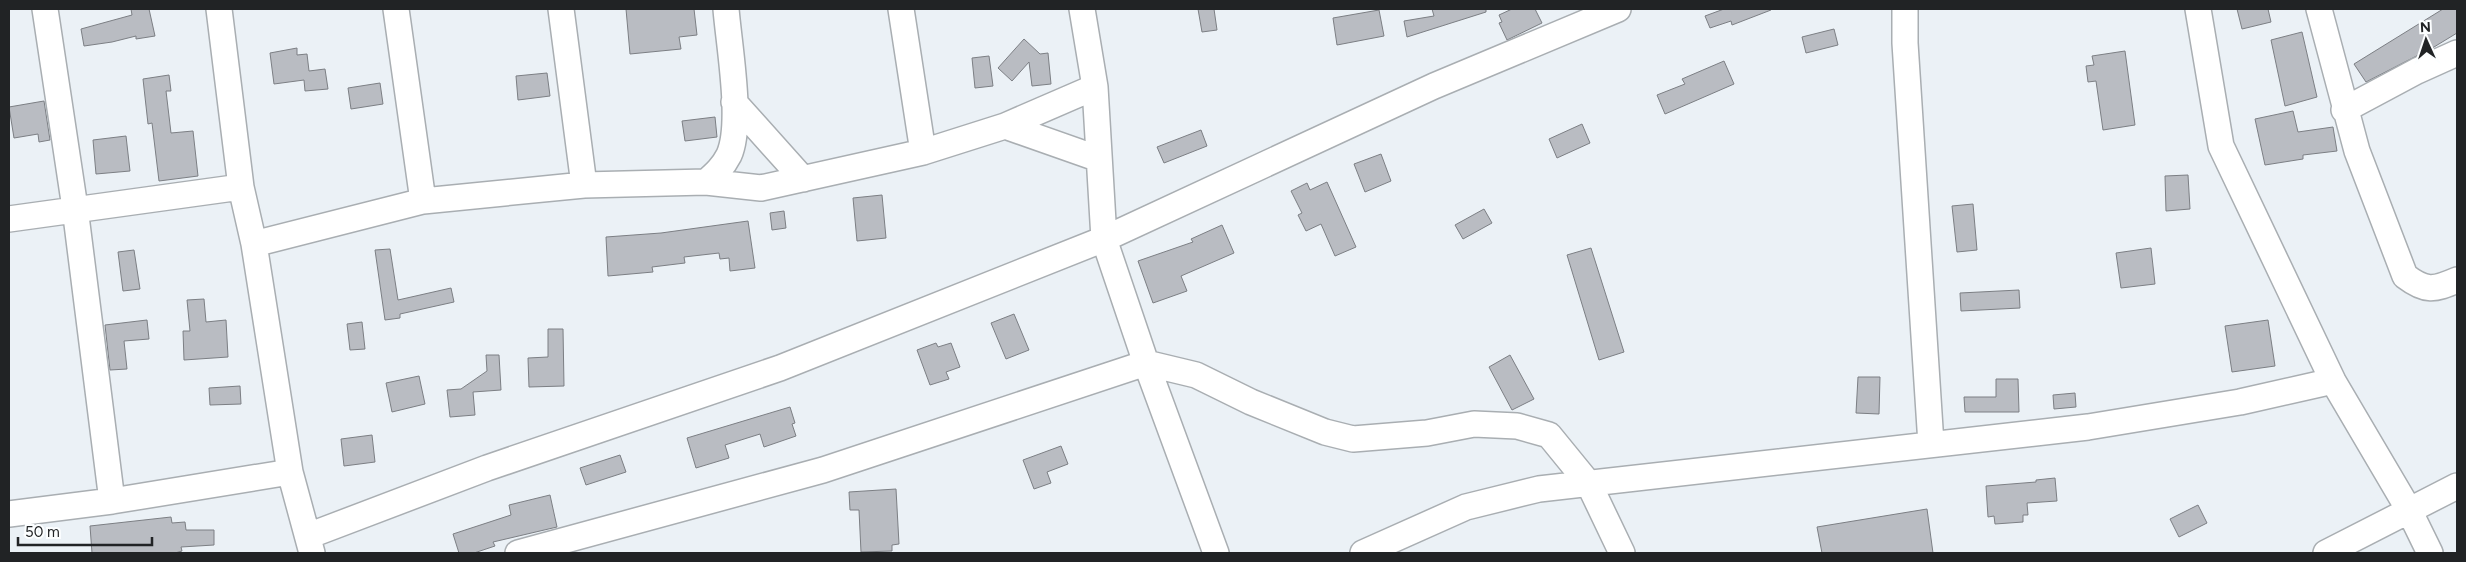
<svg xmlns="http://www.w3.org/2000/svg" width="2466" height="562" font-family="Figtree,sans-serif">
<rect width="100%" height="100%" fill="#ebf1f6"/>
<!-- building -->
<path fill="#b9bcc2" stroke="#7c7f84" d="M131,9H149L155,36L136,39V36L112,42L84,46L81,29L132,15Z
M626,9H694L697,35L679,37L681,49L630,54Z
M1198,9H1214L1217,30L1202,32Z
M1432,9H1486V12L1407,37L1404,21L1434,16Z
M1512,9H1535L1542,23L1507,40L1499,23L1502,22L1499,15Z
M1724,9H1770L1771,10L1732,25L1731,21L1710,28L1705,16Z
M2237,9H2268L2271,22L2242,29Z
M2443,9H2457V33L2434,47L2366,82L2354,64Z
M1379,10L1384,36L1337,45L1333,18Z
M1834,29L1838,45L1806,53L1802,37Z
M2302,32L2317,97L2285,106L2271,40Z
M1024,39L1040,54L1048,53L1051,84L1032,86L1029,62L1012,81L998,68Z
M297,48V55L307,54L309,71L325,69L328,89L305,91L304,80L274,84L270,53Z
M2125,51L2135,125L2103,130L2096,81L2088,82L2086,66L2094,65L2092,56Z
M989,56L993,86L975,88L972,58Z
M1724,61L1734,84L1665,114L1657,95L1685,84L1682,79Z
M547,73L550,96L518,100L516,76Z
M169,75L171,91H166L171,133L193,131L198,176L159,181L152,123L148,124L143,79Z
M380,83L383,104L351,109L348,88Z
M44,101L50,140L39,142L38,134L14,138L9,107Z
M2293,111L2298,132L2333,127L2337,151L2303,155V159L2265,165L2255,119Z
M715,117L717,137L685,141L682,121Z
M1582,124L1590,143L1557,158L1549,139Z
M1201,130L1207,146L1164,163L1157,147Z
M126,136L130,171L96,174L93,140Z
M1381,154L1391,181L1365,192L1354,164Z
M2188,175L2190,209L2166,211L2165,176Z
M1327,182L1356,247L1335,256L1321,224L1306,231L1298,215L1302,213L1291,191L1307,183L1310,190Z
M882,195L886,238L857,241L853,198Z
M1973,204L1977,250L1957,252L1952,206Z
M1484,209L1492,223L1463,239L1455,225Z
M784,211L786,228L772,230L770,213Z
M748,221L755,268L730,271L729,258L720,259L719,253L684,257L685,263L652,267L653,272L608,276L606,237L661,233Z
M1222,225L1234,253L1181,276L1187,291L1153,303L1138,261L1193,242L1191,239Z
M1591,248L1624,352L1599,360L1567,255Z
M2151,248L2155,284L2121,288L2116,253Z
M390,249L398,300L451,288L454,302L400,314V318L385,320L375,250Z
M134,250L140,289L123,291L118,252Z
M2019,290L2020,308L1961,311L1960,293Z
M204,299L206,322L226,320L228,357L184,360L183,331H190L187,300Z
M1014,314L1029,350L1006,359L991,323Z
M147,320L149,339L124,341L127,369L110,370L105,325Z
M2268,320L2275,366L2232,372L2225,326Z
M362,322L365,349L350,350L347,324Z
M548,329H563L564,386L529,387L528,358L548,357Z
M936,343L938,347L951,343L960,367L946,372L949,379L930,385L917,350Z
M486,355H499L501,390L473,392L475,415L450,417L447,390L461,389L487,371Z
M1510,355L1534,399L1512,410L1489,367Z
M419,376L425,404L392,412L386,383Z
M1858,377H1880L1879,414L1856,413Z
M1996,379H2018L2019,412H1965L1964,397H1996Z
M240,386L241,404L210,405L209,388Z
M2075,393L2076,407L2054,409L2053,395Z
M790,407L795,423L792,424L796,436L764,447L760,434L725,445L729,458L696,468L687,438Z
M372,435L375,462L344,466L341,439Z
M1061,446L1068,464L1047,472L1051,483L1034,489L1023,460Z
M620,455L626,472L586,485L580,468Z
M2055,478L2057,501L2027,503L2028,515H2023V522L1995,524L1994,516L1988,517L1986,486L2036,482V480Z
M896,489L899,544L892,545V551L861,552L859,510H850L849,492Z
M550,495L557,527L493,542L495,546L474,553H459L453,534L511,515L509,505Z
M2198,505L2207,523L2179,537L2170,519Z
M1927,509L1933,553H1822L1817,527Z
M171,517L172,523L185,522L186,530H214V545L181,547L182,551L175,553H92L90,526Z"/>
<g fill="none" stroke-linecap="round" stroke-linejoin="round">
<defs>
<path id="minor" d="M45,9L75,208L112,501
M219,9L241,187L254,244L290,472L312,553
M396,9L423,201
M561,9L584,185
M901,9L923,152
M1082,9L1095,87L1104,239L1146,363L1216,553
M1905,9V43L1931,444
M2198,9L2221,146L2333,381L2409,510L2430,553
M2319,9L2357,151L2405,276C2426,292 2434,290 2457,280
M734,102L803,179
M2344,110L2417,71L2457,53
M1005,126L1099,159
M706,182C715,174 723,167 729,155C743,123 729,46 726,9
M9,219L241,187
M254,244L423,201L584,185L706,182L761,188L923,152L1005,126L1095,87
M9,514L112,501L290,472
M308,536L487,468L780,368L1104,239L1434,86L1618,9
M518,553L823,470L1146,363L1196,375L1251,402L1325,432L1353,439L1427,433L1474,424L1517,426L1549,435L1589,484L1622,553
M1363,553L1466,507L1539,489L2088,427L2240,402L2333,381
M2326,553L2457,486"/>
</defs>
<!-- minor casing -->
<use href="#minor" stroke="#a9aeb2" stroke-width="28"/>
<!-- minor -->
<use href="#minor" stroke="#fff" stroke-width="25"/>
</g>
<!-- border -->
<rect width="2466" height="562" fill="none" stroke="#212325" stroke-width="20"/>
<!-- north arrow -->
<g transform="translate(2426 40) rotate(357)" stroke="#fcfeff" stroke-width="4" paint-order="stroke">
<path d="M0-4L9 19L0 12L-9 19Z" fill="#212325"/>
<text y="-8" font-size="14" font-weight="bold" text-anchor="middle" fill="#212325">N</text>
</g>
<!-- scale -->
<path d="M18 537v8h134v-8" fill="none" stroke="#212325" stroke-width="2.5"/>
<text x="25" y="537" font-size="15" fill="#212325" stroke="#fcfeff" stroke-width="4" paint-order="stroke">50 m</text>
</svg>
